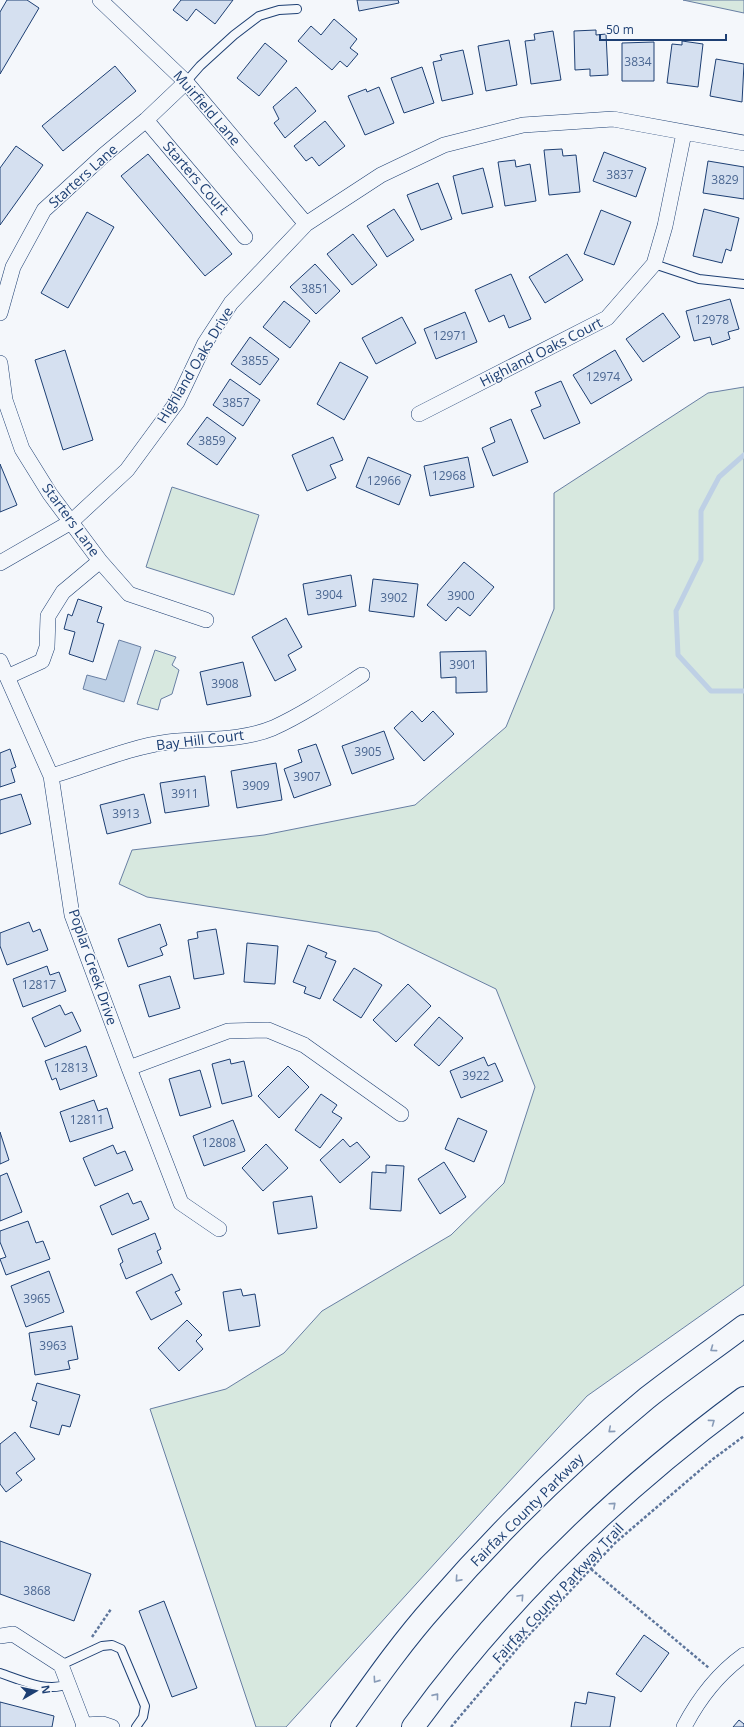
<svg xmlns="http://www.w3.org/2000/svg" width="744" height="1727" font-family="'Open Sans',sans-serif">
<rect width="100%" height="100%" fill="#f4f7fb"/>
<!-- green -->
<path fill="#d7e8df" stroke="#687fa3" d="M683,0H744V13Z
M744,387V1285L587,1396L286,1727H256L150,1409L226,1389L284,1353L322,1311L451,1235L504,1183L535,1087L496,989L378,932L147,897L119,884L132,850L264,835L415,805L506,727L554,609V493L708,393Z
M172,487L259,515L234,595L146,567Z
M155,650L176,657L172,665L179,670L172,694L161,699L158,710L137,704Z"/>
<!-- water -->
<path fill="#bed0e5" stroke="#687fa3" d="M119,640L141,647L124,702L83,689L87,675L106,680Z"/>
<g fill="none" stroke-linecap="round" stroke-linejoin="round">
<!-- stream -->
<path stroke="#bed0e5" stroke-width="5" d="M744,455L719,477L701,511V560L676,611L678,655L711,691H744"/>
</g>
<!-- building -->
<path fill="#d5e0f0" stroke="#1d3f73" d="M7,0H27L39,8L0,74V12Z
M181,0H233L215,24L196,9L187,21L173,10Z
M357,0H398L399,3L359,11Z
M334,19L357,39L350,48L358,54L347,67L340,61L332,70L298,41L311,26L321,35Z
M596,30V35L606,34L608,75L590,76V69L575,70L574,31Z
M553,31L561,80L531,84L525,41L535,40L534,34Z
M509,40L517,85L486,91L478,46Z
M682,41L703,44L698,87L667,83L672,44L682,45Z
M654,42V81H622V43Z
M265,43L287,61L259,96L237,78Z
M463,50L473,94L442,101L433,62L442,60L440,55Z
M716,59L744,64L742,102L710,96Z
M115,66L136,91L63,151L42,126Z
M422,67L434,103L404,113L391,78Z
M296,87L316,111L285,138L274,123L279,119L273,107Z
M379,87L394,123L365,135L348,96L366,89L367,92Z
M325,121L345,146L319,166L312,157L306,161L294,146Z
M16,146L43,165L0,225V168Z
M562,149L563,156L576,155L580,192L549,195L544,150Z
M604,152L646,168L636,197L593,181Z
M148,154L232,254L205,276L121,176Z
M515,160L516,167L530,164L536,201L505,206L498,162Z
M708,161L744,167V199L703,193Z
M483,168L493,207L462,214L453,176Z
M438,183L452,219L421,230L407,195Z
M394,209L414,240L387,257L367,226Z
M704,209L739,218L731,251L726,249L722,263L693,256Z
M601,210L631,222L614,265L584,254Z
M87,212L114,227L68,308L41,293Z
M353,234L377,265L352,285L327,254Z
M567,254L583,280L545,303L529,277Z
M315,264L340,291L316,314L290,287Z
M511,274L531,319L509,328L504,315L489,322L475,290Z
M730,299L739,329L728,332L730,339L712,345L710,337L694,341L686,311Z
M284,301L310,321L290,348L263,327Z
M465,312L477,342L436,359L424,329Z
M663,313L680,337L643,362L626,339Z
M402,317L416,343L376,364L362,338Z
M250,337L279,359L260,385L231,364Z
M65,350L93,440L63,450L35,360Z
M615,350L632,380L591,404L573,375Z
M340,362L368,377L344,420L317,404Z
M230,379L260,400L243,426L213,405Z
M561,381L580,423L544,439L531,410L541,406L535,392Z
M207,417L236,438L217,465L187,444Z
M511,419L528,462L493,476L482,448L495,442L490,428Z
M333,437L343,460L330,465L336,478L307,491L292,455Z
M368,457L411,475L399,505L356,487Z
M468,457L474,487L430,496L424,466Z
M0,464L17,505L0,512Z
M464,562L494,587L470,616L458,607L446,621L427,605Z
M351,575L356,606L308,615L303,584Z
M373,579L418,584L414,617L369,611Z
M78,599L102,607L97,622L104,624L93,662L69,654L75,632L64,629L68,614L72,616Z
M286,618L302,647L288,655L296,670L275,681L252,637Z
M486,651L487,692L456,693V677L441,678L440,652Z
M243,662L251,696L207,705L200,672Z
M412,711L422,722L433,711L454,734L424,761L394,728Z
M384,731L394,759L352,774L342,746Z
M316,744L331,785L294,798L284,769L302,762L298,750Z
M10,749L16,767L11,769L15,782L0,787V753Z
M276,763L282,800L237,808L231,771Z
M205,776L209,806L165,813L160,783Z
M21,794L31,824L0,834V800Z
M144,794L151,823L107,834L100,805Z
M29,922L33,932L40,929L48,950L7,965L0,946V933Z
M160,924L167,945L160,948L163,955L128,967L118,939Z
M216,929L224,974L194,979L188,940L198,938L197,932Z
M247,943L278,946L275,984L244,982Z
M308,945L327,953L325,957L336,961L320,999L304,993L306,987L293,982Z
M47,966L50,975L59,972L66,991L23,1007L13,979Z
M354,968L382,985L361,1018L333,1000Z
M170,976L180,1008L149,1017L139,985Z
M408,984L431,1006L396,1042L373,1020Z
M60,1005L65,1015L72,1012L81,1031L45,1047L32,1018Z
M439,1017L463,1038L439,1066L414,1045Z
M86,1046L97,1076L60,1090L56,1078L52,1080L45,1061Z
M484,1057L488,1066L495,1063L503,1081L461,1098L450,1071Z
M230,1059L231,1064L244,1061L252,1096L222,1104L212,1064Z
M288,1066L309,1087L279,1118L258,1096Z
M200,1070L211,1107L180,1116L169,1079Z
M321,1094L337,1105L332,1112L342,1118L320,1148L295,1130Z
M94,1100L98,1111L107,1108L113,1128L70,1142L60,1112Z
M458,1118L487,1131L474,1162L445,1149Z
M233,1120L245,1151L204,1166L193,1136Z
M0,1132L9,1160L0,1164Z
M343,1139L350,1147L357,1142L370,1157L340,1183L320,1160Z
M266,1144L288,1168L263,1191L242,1168Z
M113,1145L117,1154L125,1151L133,1170L95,1186L83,1158Z
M444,1162L466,1197L440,1214L418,1179Z
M386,1165L404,1166L401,1211L370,1209L372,1172L386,1173Z
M7,1173L22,1212L0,1221V1176Z
M128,1193L133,1204L141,1201L149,1219L112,1235L100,1206Z
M312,1196L317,1228L278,1234L273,1202Z
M28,1221L36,1243L43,1241L50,1259L6,1275L0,1259L6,1257L0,1242V1231Z
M155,1233L161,1249L157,1251L162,1263L126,1279L120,1264L123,1262L118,1249Z
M49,1271L64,1312L26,1327L11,1286Z
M172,1274L180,1290L175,1292L182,1304L151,1320L136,1292Z
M241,1289L243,1296L255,1294L260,1326L229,1331L223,1292Z
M187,1320L202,1335L196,1341L203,1349L179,1371L158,1348Z
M72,1326L78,1359L68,1361L70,1369L35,1375L29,1333Z
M37,1383L80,1395L70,1427L62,1425L59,1435L30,1427L37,1402L32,1400Z
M15,1432L35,1459L16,1473L22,1480L6,1492L0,1484V1444Z
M0,1541L91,1574L74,1621L0,1594Z
M164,1601L197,1688L172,1697L139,1611Z
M644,1635L669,1653L641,1692L616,1674Z
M588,1692L615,1697L610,1727H571L575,1702L586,1704Z
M0,1702L54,1716L52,1727H0Z
M739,1720L744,1724V1727H733Z"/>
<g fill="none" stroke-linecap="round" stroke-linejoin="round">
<defs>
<path id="lane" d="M186,82L200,66L234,35L259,16L279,10L297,9
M654,264L699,279L744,284
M61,1665L102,1646L112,1645L121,1649L145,1706L143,1717L136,1727
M0,1673C21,1680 47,1693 68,1684"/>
<path id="street" d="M100,0L186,82L306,224
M146,120L245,237
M0,313L13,267L44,210L104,155L146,120L186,82
M0,363L5,400L22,449L50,494L100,561L129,594L206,620
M419,414L607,318L654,264L665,226L684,133
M0,563L71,522L127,470L177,402L205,343L231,303L306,224L381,175L444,145L523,125L613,119L744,143
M0,661L51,776L72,915L129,1068L181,1203L219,1229
M7,677L42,661L47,647L48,616L63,592L100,561
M51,776C89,765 129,747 168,742C203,738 239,742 273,728C304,714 333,694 362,675
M129,1068L228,1031L268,1030L304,1045L401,1114
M0,1636L13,1634L61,1665L84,1725L83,1727
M84,1725L103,1724L112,1727
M684,1727C698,1700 719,1673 744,1655"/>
<path id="highway" d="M342,1727C372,1685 401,1643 435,1605C500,1530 571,1461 647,1398C679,1373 712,1350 744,1326
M413,1727C505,1600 618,1491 744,1398"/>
</defs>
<!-- lane casing -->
<use href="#lane" stroke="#1d3f73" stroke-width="10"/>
<!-- street casing -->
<use href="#street" stroke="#1d3f73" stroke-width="16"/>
<!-- highway casing -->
<use href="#highway" stroke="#1d3f73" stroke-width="24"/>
<!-- path -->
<path stroke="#5e769c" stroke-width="2.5" stroke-dasharray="3 2" stroke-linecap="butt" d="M591,1569L709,1668
M92,1637L111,1609
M451,1727L527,1637L615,1543L713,1459L744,1436"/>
<!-- lane -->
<use href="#lane" stroke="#f4f7fb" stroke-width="8"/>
<!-- street -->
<use href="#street" stroke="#f4f7fb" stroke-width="15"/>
<!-- highway -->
<use href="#highway" stroke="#f4f7fb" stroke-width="22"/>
</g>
<!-- one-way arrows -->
<defs><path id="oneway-chevron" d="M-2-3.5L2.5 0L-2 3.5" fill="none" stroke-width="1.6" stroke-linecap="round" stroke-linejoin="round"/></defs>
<g stroke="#889bb7">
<use href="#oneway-chevron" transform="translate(713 1349) rotate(144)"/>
<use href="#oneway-chevron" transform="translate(712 1422) rotate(-36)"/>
<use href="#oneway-chevron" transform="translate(611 1430) rotate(139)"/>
<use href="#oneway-chevron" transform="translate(613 1505) rotate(-42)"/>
<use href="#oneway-chevron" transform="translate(458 1579) rotate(132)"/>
<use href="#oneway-chevron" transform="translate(521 1597) rotate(-47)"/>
<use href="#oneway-chevron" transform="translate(376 1680) rotate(125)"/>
<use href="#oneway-chevron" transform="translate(436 1696) rotate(-51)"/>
</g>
<g text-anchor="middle" stroke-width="3" stroke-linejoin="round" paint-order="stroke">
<!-- number labels -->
<g font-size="12" fill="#4b6792">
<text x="638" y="66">3834</text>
<text x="620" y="179">3837</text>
<text x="725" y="184">3829</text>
<text x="315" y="293">3851</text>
<text x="712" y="324">12978</text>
<text x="450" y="340">12971</text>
<text x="255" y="365">3855</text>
<text x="603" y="381">12974</text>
<text x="236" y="407">3857</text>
<text x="212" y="445">3859</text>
<text x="449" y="480">12968</text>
<text x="384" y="485">12966</text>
<text x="329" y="599">3904</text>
<text x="461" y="600">3900</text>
<text x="394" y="602">3902</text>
<text x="463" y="669">3901</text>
<text x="225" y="688">3908</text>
<text x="368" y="756">3905</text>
<text x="307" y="781">3907</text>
<text x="256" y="790">3909</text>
<text x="185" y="798">3911</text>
<text x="126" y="818">3913</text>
<text x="39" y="989">12817</text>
<text x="71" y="1072">12813</text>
<text x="476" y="1080">3922</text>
<text x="87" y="1124">12811</text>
<text x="219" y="1147">12808</text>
<text x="37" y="1303">3965</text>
<text x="53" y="1350">3963</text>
<text x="37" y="1595">3868</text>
</g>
<!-- street labels -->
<g font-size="14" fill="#1d3f73" stroke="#f4f7fb">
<text transform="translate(207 108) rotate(49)" y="5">Muirfield Lane</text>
<text transform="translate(83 176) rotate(-42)" y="5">Starters Lane</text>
<text transform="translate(196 178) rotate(49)" y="5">Starters Court</text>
<text transform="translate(541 352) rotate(-27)" y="5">Highland Oaks Court</text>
<text transform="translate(195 365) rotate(-59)" y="5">Highland Oaks Drive</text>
<text transform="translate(71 520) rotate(54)" y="5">Starters Lane</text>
<text transform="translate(200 740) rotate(-7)" y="5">Bay Hill Court</text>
<text transform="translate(93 967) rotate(71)" y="5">Poplar Creek Drive</text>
<text transform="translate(527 1510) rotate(-45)" y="5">Fairfax County Parkway</text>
<text transform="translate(558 1593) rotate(-47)" y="5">Fairfax County Parkway Trail</text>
</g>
</g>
<!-- north arrow -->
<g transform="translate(36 1691) rotate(81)" stroke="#f4f7fb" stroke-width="3" paint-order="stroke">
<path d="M0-3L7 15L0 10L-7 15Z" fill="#1d3f73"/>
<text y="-6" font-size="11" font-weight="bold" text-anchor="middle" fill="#1d3f73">N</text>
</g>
<!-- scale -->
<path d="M600 34v6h126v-6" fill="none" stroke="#1d3f73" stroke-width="2"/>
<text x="606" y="34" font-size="12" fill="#1d3f73" stroke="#f4f7fb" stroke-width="3" paint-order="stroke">50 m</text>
</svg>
